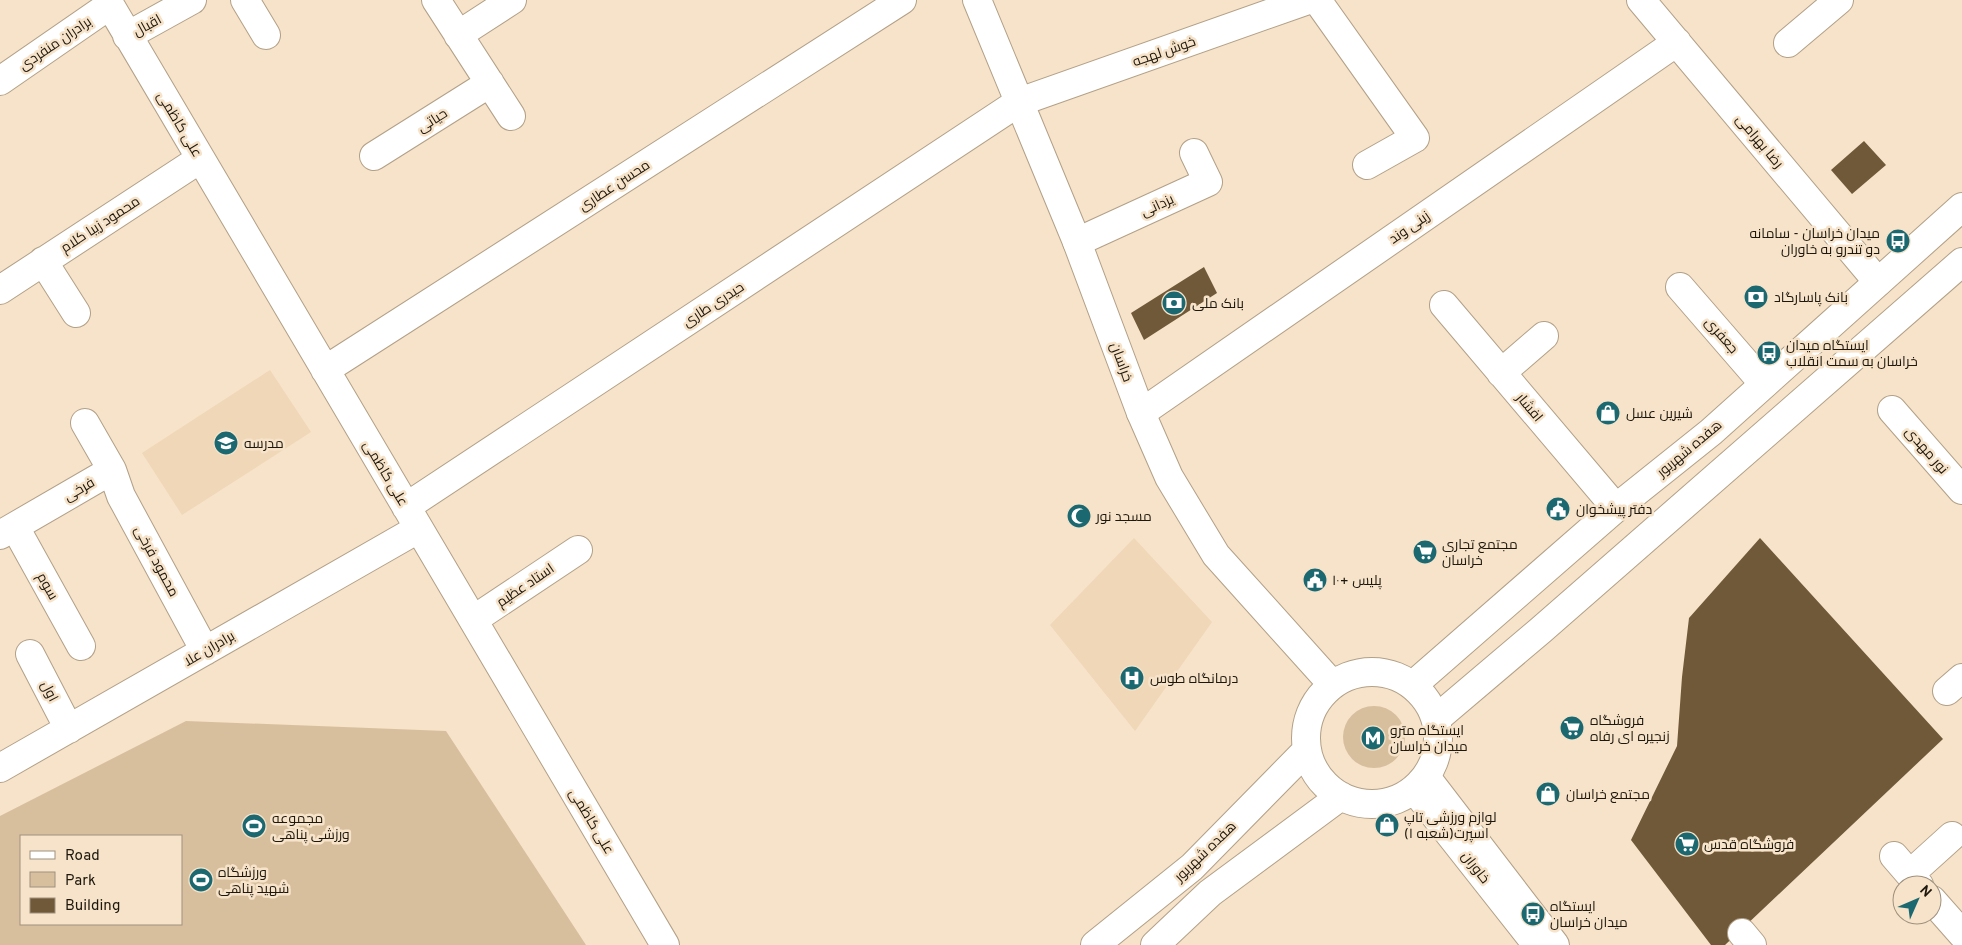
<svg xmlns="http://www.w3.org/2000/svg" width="1962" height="945" font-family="Overpass,Cairo,sans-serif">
<rect width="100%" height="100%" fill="#f6e3c9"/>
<!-- built -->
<path fill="#efd7b7" d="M270,370L311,432L182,515L142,453Z
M1134,538L1212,622L1135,731L1050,625Z"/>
<!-- green -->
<path fill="#d7bf9e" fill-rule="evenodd" d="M1343 737a31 31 0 1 1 62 0a31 31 0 1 1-62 0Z
M186,721L446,731L586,945H0V816ZM181,836V924H21V836Z"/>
<!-- building -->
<path fill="#705939" d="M1864,141L1886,165L1852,194L1831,170Z
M1204,267L1217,293L1144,340L1131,313Z
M1760,538L1943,739L1725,945H1711L1631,840L1677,746L1682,677L1689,618Z"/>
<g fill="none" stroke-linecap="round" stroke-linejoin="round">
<defs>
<path id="minor" d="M107,0L665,945
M245,0L266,35
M436,0L511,116
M1317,0L1415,138L1367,165
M1641,0L1878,282
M458,35L512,0
M127,36L192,0
M1788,43L1839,0
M0,81L110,5
M374,156L490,83
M1077,242L1208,182L1194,153
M43,261L76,313
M1680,287L1764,384
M0,290L200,159
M1444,305L1616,508
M325,370L902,0
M1501,373L1544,336
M1892,410L1962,490
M1141,413L1677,42
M112,470L121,496L205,651
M406,507L1019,102L1308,0
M15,527L81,646
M0,535L112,470L85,423
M473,620L578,550
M30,654L69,729
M1947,691L1962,678
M1436,719L1541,630L1962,262
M0,768L418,529
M1426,777L1555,945
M1894,856L1919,885
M1910,874L1952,836
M1932,900L1962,934
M1742,933L1752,945"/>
<path id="major" d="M977,0L1077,242L1141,413L1169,477L1216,555L1332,684
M1306 738a66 66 0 1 1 132 0a66 66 0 1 1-132 0Z
M1413,685L1616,508L1711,432L1962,207
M1414,789L1537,945
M1095,945L1192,867L1307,750
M1155,945L1210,893L1341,796"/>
</defs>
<!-- minor casing -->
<use href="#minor" stroke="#b2a087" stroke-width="30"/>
<!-- major casing -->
<use href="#major" stroke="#b2a087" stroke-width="30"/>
<!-- minor -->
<use href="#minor" stroke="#fff" stroke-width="28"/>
<!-- major -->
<use href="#major" stroke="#fff" stroke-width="28"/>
</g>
<!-- icons -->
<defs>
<symbol id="bus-disc" viewBox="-11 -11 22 22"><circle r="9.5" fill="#1c6870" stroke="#f6e3c9"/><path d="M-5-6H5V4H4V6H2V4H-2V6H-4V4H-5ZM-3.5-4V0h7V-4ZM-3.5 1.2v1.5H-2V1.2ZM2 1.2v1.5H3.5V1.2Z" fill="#fff"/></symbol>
<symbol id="bank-disc" viewBox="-11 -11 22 22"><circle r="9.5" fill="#1c6870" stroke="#f6e3c9"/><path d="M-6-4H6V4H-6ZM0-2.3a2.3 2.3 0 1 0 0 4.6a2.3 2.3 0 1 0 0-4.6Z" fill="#fff"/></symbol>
<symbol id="shop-disc" viewBox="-11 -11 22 22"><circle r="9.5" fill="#1c6870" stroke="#f6e3c9"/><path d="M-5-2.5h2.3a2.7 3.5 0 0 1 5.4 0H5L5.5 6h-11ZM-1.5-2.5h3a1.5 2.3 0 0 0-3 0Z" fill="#fff"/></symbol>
<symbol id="school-disc" viewBox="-11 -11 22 22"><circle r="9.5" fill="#1c6870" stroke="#f6e3c9"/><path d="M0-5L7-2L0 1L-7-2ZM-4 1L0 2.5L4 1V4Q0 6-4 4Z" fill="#fff"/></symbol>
<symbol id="civic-disc" viewBox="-11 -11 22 22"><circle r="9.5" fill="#1c6870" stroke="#f6e3c9"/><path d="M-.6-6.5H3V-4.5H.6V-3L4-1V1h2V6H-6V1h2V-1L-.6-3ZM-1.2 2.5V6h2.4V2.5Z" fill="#fff"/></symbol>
<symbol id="mosque-disc" viewBox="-11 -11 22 22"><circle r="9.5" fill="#1c6870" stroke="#f6e3c9"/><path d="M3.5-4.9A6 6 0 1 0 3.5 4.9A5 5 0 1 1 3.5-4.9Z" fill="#fff"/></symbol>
<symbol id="supermarket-disc" viewBox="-11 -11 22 22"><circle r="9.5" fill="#1c6870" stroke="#f6e3c9"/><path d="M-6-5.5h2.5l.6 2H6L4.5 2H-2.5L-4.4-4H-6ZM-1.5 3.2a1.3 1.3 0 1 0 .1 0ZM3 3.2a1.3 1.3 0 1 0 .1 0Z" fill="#fff"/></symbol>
<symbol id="hospital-disc" viewBox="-11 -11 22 22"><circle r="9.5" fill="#1c6870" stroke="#f6e3c9"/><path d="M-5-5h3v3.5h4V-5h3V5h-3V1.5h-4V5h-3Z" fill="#fff"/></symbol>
<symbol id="metro-disc" viewBox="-11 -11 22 22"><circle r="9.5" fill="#1c6870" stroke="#f6e3c9"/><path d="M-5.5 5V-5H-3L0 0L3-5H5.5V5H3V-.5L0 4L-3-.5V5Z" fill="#fff"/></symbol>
<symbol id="stadium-disc" viewBox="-11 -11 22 22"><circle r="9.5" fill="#1c6870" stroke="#f6e3c9"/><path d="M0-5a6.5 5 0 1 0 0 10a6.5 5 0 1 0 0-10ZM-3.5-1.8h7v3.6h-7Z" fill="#fff"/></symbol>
</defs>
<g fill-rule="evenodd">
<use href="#bus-disc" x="1884" y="227" width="28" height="28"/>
<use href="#bank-disc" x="1742" y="283" width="28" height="28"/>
<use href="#bank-disc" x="1160" y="289" width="28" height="28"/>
<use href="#bus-disc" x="1755" y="339" width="28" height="28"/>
<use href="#shop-disc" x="1594" y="399" width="28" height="28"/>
<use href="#school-disc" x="212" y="429" width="28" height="28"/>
<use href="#civic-disc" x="1544" y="495" width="28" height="28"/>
<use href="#mosque-disc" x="1065" y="502" width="28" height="28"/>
<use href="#supermarket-disc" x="1411" y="538" width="28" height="28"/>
<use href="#civic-disc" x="1301" y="566" width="28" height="28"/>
<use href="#hospital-disc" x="1118" y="664" width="28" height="28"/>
<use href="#supermarket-disc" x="1558" y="714" width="28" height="28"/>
<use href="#metro-disc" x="1359" y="724" width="28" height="28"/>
<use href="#shop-disc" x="1534" y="780" width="28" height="28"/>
<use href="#shop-disc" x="1373" y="811" width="28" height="28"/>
<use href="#stadium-disc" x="240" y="812" width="28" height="28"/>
<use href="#supermarket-disc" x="1673" y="830" width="28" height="28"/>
<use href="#stadium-disc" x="187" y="866" width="28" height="28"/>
<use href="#bus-disc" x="1519" y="900" width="28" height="28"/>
</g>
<g text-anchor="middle" stroke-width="5" stroke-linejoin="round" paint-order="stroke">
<!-- street labels -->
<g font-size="14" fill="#1d170d" stroke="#f6e3c9">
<text transform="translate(147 25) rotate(-29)" y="5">اقبال</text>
<text transform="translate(55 43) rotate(-34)" y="5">برادران منفردی</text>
<text transform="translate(1164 51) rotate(-19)" y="5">خوش لهجه</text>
<text transform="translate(432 120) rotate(-32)" y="5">حیاتی</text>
<text transform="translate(180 124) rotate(59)" y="5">علی کاظمی</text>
<text transform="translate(1760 141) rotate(50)" y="5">رضا بهرامی</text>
<text transform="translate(614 185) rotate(-33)" y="5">محسن عطاری</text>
<text transform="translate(1157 205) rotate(-25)" y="5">یزدانی</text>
<text transform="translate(100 224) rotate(-33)" y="5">محمود زیبا کلام</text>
<text transform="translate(1409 227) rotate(-35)" y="5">زینی وند</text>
<text transform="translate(713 304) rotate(-33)" y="5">حیدری طاری</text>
<text transform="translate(1722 335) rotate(49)" y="5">جعفری</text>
<text transform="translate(1122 362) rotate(70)" y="5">خراسان</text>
<text transform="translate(1530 407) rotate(50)" y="5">افشار</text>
<text transform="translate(1689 448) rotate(-40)" y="5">هفده شهریور</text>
<text transform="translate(1927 450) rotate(49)" y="5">نور مهدی</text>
<text transform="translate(386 473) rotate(59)" y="5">علی کاظمی</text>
<text transform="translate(79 489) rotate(-30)" y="5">فرخی</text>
<text transform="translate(157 561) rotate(62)" y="5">محمود فرخی</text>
<text transform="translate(525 585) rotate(-34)" y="5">استاد عظیم</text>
<text transform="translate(48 586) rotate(61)" y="5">سوم</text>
<text transform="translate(209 648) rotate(-30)" y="5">برادران علا</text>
<text transform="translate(50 691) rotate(63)" y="5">اول</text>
<text transform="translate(592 821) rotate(59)" y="5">علی کاظمی</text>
<text transform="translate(1205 851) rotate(-44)" y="5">هفده شهریور</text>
<text transform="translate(1476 867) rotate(52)" y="5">خاوران</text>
</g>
<!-- poi labels -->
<g font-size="14" fill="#1d170d" stroke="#f6e3c9" text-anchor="start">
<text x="1880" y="238" text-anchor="end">میدان خراسان - سامانه<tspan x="1880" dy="16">دو تندرو به خاوران</tspan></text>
<text x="1774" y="302">بانک پاسارگاد</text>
<text x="1192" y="308">بانک ملی</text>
<text x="1786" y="350">ایستگاه میدان<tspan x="1786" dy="16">خراسان به سمت انقلاب</tspan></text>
<text x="1626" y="418">شیرین عسل</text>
<text x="244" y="448">مدرسه</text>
<text x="1576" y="514">دفتر پیشخوان</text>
<text x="1096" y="521">مسجد نور</text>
<text x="1442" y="549">مجتمع تجاری<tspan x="1442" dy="16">خراسان</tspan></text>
<text x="1332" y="585">پلیس +۱۰</text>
<text x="1150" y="683">درمانگاه طوس</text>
<text x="1590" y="725">فروشگاه<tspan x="1590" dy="16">زنجیره ای رفاه</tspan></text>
<text x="1390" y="735">ایستگاه مترو<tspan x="1390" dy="16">میدان خراسان</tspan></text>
<text x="1566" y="799">مجتمع خراسان</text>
<text x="1404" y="822">لوازم ورزشی تاپ<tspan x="1404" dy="16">اسپرت(شعبه ۱)</tspan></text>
<text x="272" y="823">مجموعه<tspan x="272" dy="16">ورزشی پناهی</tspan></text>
<text x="1704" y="849">فروشگاه قدس</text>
<text x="218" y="877">ورزشگاه<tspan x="218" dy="16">شهید پناهی</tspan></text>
<text x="1550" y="911">ایستگاه<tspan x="1550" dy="16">میدان خراسان</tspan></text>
</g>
</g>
<!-- legend -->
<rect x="20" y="835" width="162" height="90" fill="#f6e3c9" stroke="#9f917e"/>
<rect x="30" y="851" width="25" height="8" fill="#ffffff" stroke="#9f917e"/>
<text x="65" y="860" font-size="15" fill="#1d170d">Road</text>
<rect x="30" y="872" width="25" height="15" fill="#d7bf9e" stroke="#9f917e"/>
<text x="65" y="885" font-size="15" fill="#1d170d">Park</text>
<rect x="30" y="898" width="25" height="15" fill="#705939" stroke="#9f917e"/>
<text x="65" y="910" font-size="15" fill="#1d170d">Building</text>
<!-- north arrow -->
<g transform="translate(1917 900) rotate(45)"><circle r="24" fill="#f6e3c9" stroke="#9f917e"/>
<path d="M0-4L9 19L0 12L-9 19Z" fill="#1c6870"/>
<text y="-8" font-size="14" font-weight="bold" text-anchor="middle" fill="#1d170d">N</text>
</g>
</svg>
